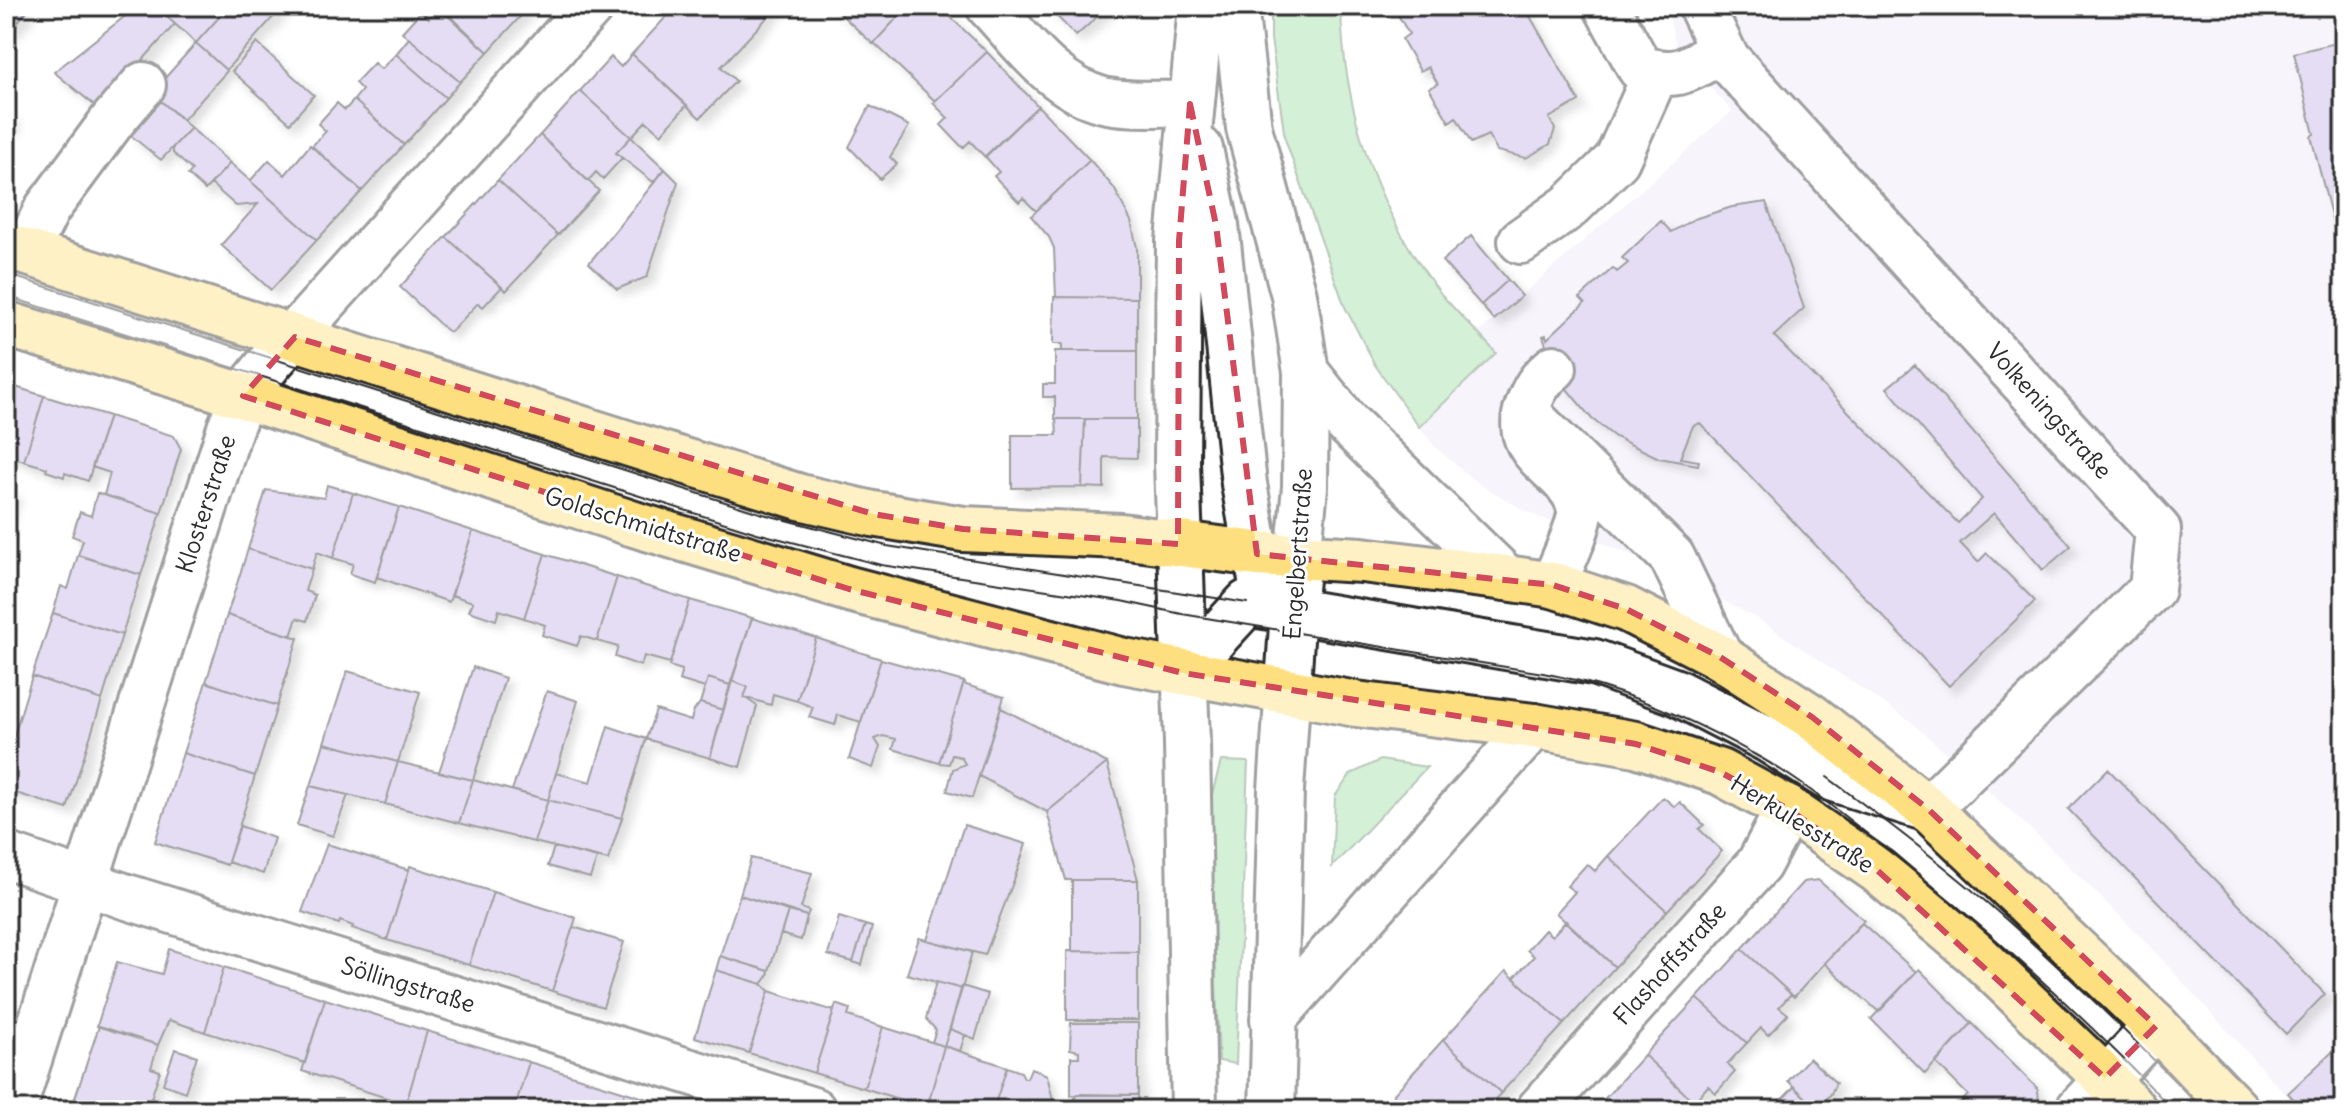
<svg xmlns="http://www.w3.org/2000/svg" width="2350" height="1116" font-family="Delius,sans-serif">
<defs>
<filter id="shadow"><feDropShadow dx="7" dy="7" stdDeviation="4" flood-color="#0004"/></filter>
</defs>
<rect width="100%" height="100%" fill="#fff"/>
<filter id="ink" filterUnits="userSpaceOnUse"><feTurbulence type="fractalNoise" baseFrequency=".0125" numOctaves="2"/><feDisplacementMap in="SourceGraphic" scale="16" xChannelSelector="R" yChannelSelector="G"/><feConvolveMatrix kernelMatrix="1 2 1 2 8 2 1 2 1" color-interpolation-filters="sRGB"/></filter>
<g filter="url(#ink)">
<!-- built -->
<path fill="#ede8f7" d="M1666,6H2344V1110H2300L2145,941L2036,834L1910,721L1758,619L1650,563L1527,512L1476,482L1435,447L1419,427L1496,353L1478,333L1732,111L1678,53Z"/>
<!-- green -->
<path fill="#a0dda5" stroke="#668468" stroke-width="2" d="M1271,6H1341C1343,110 1377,213 1442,295C1459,315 1479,333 1496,353L1419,427L1375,365L1345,307L1285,139L1271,39Z
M1380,760L1427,767L1332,867L1335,796L1351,774Z
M1221,761L1248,762L1236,1064L1219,1061L1209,806Z"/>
<!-- building -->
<path fill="#c3b4e5" stroke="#2b2b2b" stroke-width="2" filter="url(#shadow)" d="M6,6H21L27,11L6,36Z
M138,6H155L175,24L99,109L54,72Z
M155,6H229L196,43Z
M229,6H283L226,70L196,43Z
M440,6H530L488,52Z
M676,6H778L721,67L736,81L700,118L632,54Z
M832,6H907V7L873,44Z
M939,6L987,52L935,101L874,43L908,6Z
M1047,6H1109L1076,36Z
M1393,6H1524L1579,101L1549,118L1555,129L1550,144L1526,158L1497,151L1488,135L1471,143L1456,117L1449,122L1429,88L1438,84L1428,67L1420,71L1402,39L1409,34Z
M438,7L488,52L460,82L402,32L421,11L429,18Z
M409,38L460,82L446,98L396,54Z
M2344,41V267L2311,136L2314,134L2294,53Z
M196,43L227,71L183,120L161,101L165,78Z
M257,43L314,95L290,123L232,71Z
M987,52L1038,106L985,157L970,141L963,148L941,125L948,118L933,103Z
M396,54L446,98L404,145L354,100L362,90L355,83L374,63L381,69Z
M632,54L687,105L661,134L646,121L631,137L580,91L611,57L621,67Z
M580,91L631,137L616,153L622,158L603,179L596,172L588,181L540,135Z
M354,100L404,145L362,191L312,146L326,131L318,124L337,103L345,110Z
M161,101L191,128L161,160L130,135Z
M870,106L909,126L890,157L897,164L880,179L849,147Z
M1038,106L1090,160L1036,211L1023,198L1019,202L994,176L999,172L985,156Z
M6,113L15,121L6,131Z
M191,128L230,163L205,190L188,175L192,170L173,153V147Z
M540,135L599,191L558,235L498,180Z
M631,137L665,169L653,182L616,153Z
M310,145L362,191L317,240L250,181L269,160L285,175Z
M1090,160L1114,188L1131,221L1137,248V298L1056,297L1054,248L1049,237L1031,216Z
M230,163L317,240L271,290L221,245L258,204L236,206L211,184Z
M665,169L678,182L647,277L617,289L589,263Z
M498,180L558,235L506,291L446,237Z
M1766,202L1804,308L1774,336L1958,523L1982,499L1887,388L1915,365L2071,546L2043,570L1994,513L1960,543L1978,562L1987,553L2035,601L1949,686L1700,423L1693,426L1680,458L1699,461L1698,465L1659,458L1615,437L1592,419L1566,388L1554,368L1543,336L1546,335L1547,339L1585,303L1580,298L1613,268L1617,272L1628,263L1622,258L1661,221L1671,232L1694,219L1732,207Z
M1471,236L1508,280L1481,305L1442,261Z
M446,237L502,287L483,307L478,303L451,332L446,330L400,287Z
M1508,280L1522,296L1494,320L1481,305Z
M1054,297L1137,298V351H1062V344H1053Z
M1055,351H1137V419H1055V397H1043V384H1055Z
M6,384L44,396L24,461L6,455Z
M44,396L109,416L88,481L65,473L64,477L46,471L47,468L24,461Z
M109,416L174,436L181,449L161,513L104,495L110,473L92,467Z
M1056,419H1085L1082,487L1012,488V435H1057Z
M1085,419H1137V458L1104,457V488L1082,487Z
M327,485L353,493L333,558L317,552L312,569L248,549L266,490L324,498Z
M6,490L14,492L6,519Z
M97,493L161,513L141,575L78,555L83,540L72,536L80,512L91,516Z
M353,493L399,507L375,582L350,574L353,564L333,558Z
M399,507L473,531L449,602L377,577Z
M473,531L545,554L524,618L499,610L496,620L469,611L473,602L452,595Z
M248,549L312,569L305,591L315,595L307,621L297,618L291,636L227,615Z
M545,554L617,577L597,641L581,636L577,646L542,635L545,625L524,618Z
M78,555L141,575L122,635L53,613L61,586L68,589Z
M617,577L690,600L670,663L644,656L641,666L615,657L618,647L597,641Z
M690,600L752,618L730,685L708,678L705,688L679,680L682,670L669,666Z
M53,613L122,635L102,700L32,676Z
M227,615L298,638L277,706L206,682Z
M752,618L816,638L797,701L773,694L771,705L744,697L748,687L732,681Z
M816,638L881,659L861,722L838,715L835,725L809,717L813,707L797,701Z
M881,659L964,682L939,763L893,749L896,739L883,736L875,739L880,747L873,768L849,759Z
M473,667L505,678L473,780L439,772Z
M347,671L420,692L398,762L324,743Z
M32,676L102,700L67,809L6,790V762Z
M708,678L730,685L723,710L700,703Z
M732,681L748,687L744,697L757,706L740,767L710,758Z
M206,682L277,706L255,776L183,753Z
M964,682L966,685L1004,697L972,798L947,791L953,769L965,764L961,757L952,755L949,764L939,763Z
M547,691L578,701L548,800L512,790Z
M700,703L723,710L710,758L646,739L656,710L691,721L693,712Z
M1001,708L1107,763L1047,812L979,776Z
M608,726L646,739L622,818L548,800L556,773L591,782Z
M324,743L398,762L385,804L311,786Z
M183,753L255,776L227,865L155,842Z
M398,762L473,780L459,823L385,804Z
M1107,763L1138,880H1066L1047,812Z
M2108,769L2325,994L2286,1034L2068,809Z
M473,780L548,800L534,842L459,823Z
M310,786L348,795L333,836L297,825Z
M1663,797L1675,807L1680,802L1704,825L1699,829L1722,851L1667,911L1608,856Z
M548,800L622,818L608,860L534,842Z
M964,825L1026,844L1014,880L985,955L927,940Z
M240,826L274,838L263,874L228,862Z
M327,844L409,870L387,940L352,928L353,926L340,921L339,924L302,912Z
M554,847L597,858L590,878L548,866Z
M1608,856L1667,911L1615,967L1556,913L1575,892L1567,886L1587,864L1595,871Z
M751,858L812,873L801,908L809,911L807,916L740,895Z
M410,866L493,892L469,965L387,940Z
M1072,880H1138V952L1072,951Z
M1818,880L1864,920L1794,997L1742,949L1803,882Z
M493,892L576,918L552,991L469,965Z
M740,895L788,911L769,971L720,956Z
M788,911L807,916L801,940L781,934Z
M839,917L865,925L853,962L828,955Z
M1566,921L1615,967L1564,1024L1514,978L1534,956L1527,950L1545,930L1552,936Z
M1862,923L1916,972L1879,1012L1824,963Z
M865,925L872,927L862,965L853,962Z
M573,927L624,942L603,1007L552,991Z
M919,938L972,952L962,989L907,974Z
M169,949L224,967L205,1032L169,1020L158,1045L97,1026L117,962L162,974Z
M1742,949L1791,994L1779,1007L1788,1014L1768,1035L1761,1028L1747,1043L1697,998Z
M1067,951L1138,952V1020H1067Z
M720,956L769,971L768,976L762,984L716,970Z
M224,967L325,999L305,1063L205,1032Z
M1919,969L1972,1023L1925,1074L1871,1019Z
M716,970L762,984L769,991L749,1053L695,1037Z
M1506,971L1564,1024L1501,1093L1443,1040Z
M936,982L962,989L944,1046L932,1042L936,1030L926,1019Z
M962,986L988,994L975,1039L950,1029Z
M769,991L834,1011L814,1073L749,1053Z
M1697,998L1747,1043L1727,1064L1735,1072L1716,1093L1708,1086L1694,1102L1644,1055Z
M325,999L427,1031L406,1104L302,1071Z
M836,1004L850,1009L848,1016L883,1027L864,1088L814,1073Z
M1071,1023H1138V1095H1071V1057H1079V1051L1070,1049Z
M1972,1023L2038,1089L2039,1104L2033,1110H1954L1968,1095L1936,1063Z
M99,1026L158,1045L151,1068L160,1071L147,1110H71Z
M883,1027L944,1046L927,1108L864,1088Z
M950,1029L965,1035L960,1051L944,1046Z
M427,1031L529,1062L514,1110H425L406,1104Z
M1443,1040L1501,1093L1485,1110H1409L1393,1095Z
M2344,1041V1110H2303L2288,1093Z
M944,1046L1007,1067L993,1110H934L927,1108Z
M175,1049L197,1056L185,1092L163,1084Z
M1644,1055L1694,1102L1689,1108L1691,1110H1605L1599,1105Z
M1809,1058L1836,1083L1831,1094L1818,1109L1788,1081Z
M529,1062L625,1092L620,1110H514Z
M1007,1067L1021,1072L1024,1078H1027L1031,1068L1047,1075L1053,1100L1050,1110H993Z
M1794,1087L1818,1109L1772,1110Z
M625,1092L673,1107L672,1110H620Z
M1077,1094L1138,1095V1110H1050L1053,1100L1072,1105Z
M1396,1098L1409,1110H1386Z"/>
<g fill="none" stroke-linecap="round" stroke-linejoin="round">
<defs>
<path id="minor" d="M989,6C1022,41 1054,88 1103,100C1127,106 1164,103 1190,104
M1235,6L1249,128L1294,295L1306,372L1305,487L1293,610L1281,790L1272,1110
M1606,6L1640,68C1679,80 1689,69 1722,50
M1200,149L1216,225L1244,484L1263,591
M1521,241L1570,206L1617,160L1656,73
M26,252L47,209L113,120L143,85
M1306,372L1346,422L1506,578
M1526,412L1672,557L1720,657
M1553,585C1559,571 1582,522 1580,510C1574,469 1510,458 1527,408C1534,389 1539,380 1554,368
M1183,673L1247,603L1594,662L1676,692L1767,739L1827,777L1928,809L2152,589L2158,530L1726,58L1701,6
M6,855L124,896L813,1110
M1273,1019L1534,726
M13,1110L230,428L243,396L273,359L591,6
M1194,1110L1187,743L1177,462L1179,241L1201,6
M1539,1110L1759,864L1788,809
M2078,1110L2156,1026"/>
<path id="major" d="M6,246L655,452L800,497L873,514L963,529L1121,536L1257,554L1362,560L1506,578L1553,585L1626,609L1720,657L1812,717L1928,809L2156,1026L2236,1110
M6,324L243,396L634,524L849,589L1124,661L1356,704L1534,726L1636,744L1720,772L1788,809L1878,871L1976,954L2105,1078L2134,1110"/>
</defs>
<!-- minor casing -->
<use href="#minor" stroke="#2b2b2b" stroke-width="50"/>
<!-- major casing -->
<use href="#major" stroke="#2b2b2b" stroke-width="50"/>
<!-- minor -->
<use href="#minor" stroke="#fff" stroke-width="44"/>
<!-- major -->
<use href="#major" stroke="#fedf80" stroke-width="44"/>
<!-- tram -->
<path stroke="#2b2b2b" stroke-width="2" d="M6,274L763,514L887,546L1247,603
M6,296L757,533L881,565L1121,601L1182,614L1543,673C1563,677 1583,681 1602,687C1653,703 1706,727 1752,753C1795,776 1833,807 1871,837C1979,920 2080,1012 2173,1110
M1827,777C1889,823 1951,870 2009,922C2076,982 2140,1045 2203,1110"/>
</g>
</g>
<!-- marked area -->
<path d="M0 0H2350V1116H0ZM1190,104L1216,225L1257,554L1553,585L1626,609L1720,657L1812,717L1928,809L2156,1026L2105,1078L1878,871L1788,809L1720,772L1636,744L1183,673L849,589L243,396L295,337L873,514L963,529L1178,544L1179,241Z" fill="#fff" fill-opacity=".55" fill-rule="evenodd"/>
<path fill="none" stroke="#d1495b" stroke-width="6" stroke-dasharray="16 10" stroke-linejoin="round" d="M1190,104L1216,225L1257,554L1553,585L1626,609L1720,657L1812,717L1928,809L2156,1026L2105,1078L1878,871L1788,809L1720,772L1636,744L1183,673L849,589L243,396L295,337L873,514L963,529L1178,544L1179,241Z"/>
<g text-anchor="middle" stroke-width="6" stroke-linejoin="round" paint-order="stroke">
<!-- street labels -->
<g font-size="24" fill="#2b2b2b" stroke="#fff">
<text transform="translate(2049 411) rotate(48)" y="8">Volkeningstraße</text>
<text transform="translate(206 504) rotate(-72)" y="8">Klosterstraße</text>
<text transform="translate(643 525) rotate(17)" y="8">Goldschmidtstraße</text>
<text transform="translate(1298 554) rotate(-86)" y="8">Engelbertstraße</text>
<text transform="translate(1802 824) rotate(32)" y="8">Herkulesstraße</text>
<text transform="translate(1670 964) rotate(-48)" y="8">Flashoffstraße</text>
<text transform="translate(408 985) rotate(17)" y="8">Söllingstraße</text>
</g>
</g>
<!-- margin -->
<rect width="2350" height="1116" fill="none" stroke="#fff" stroke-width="32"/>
<rect x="16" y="16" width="2318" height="1084" fill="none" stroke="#2b2b2b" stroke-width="3" filter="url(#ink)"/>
</svg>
